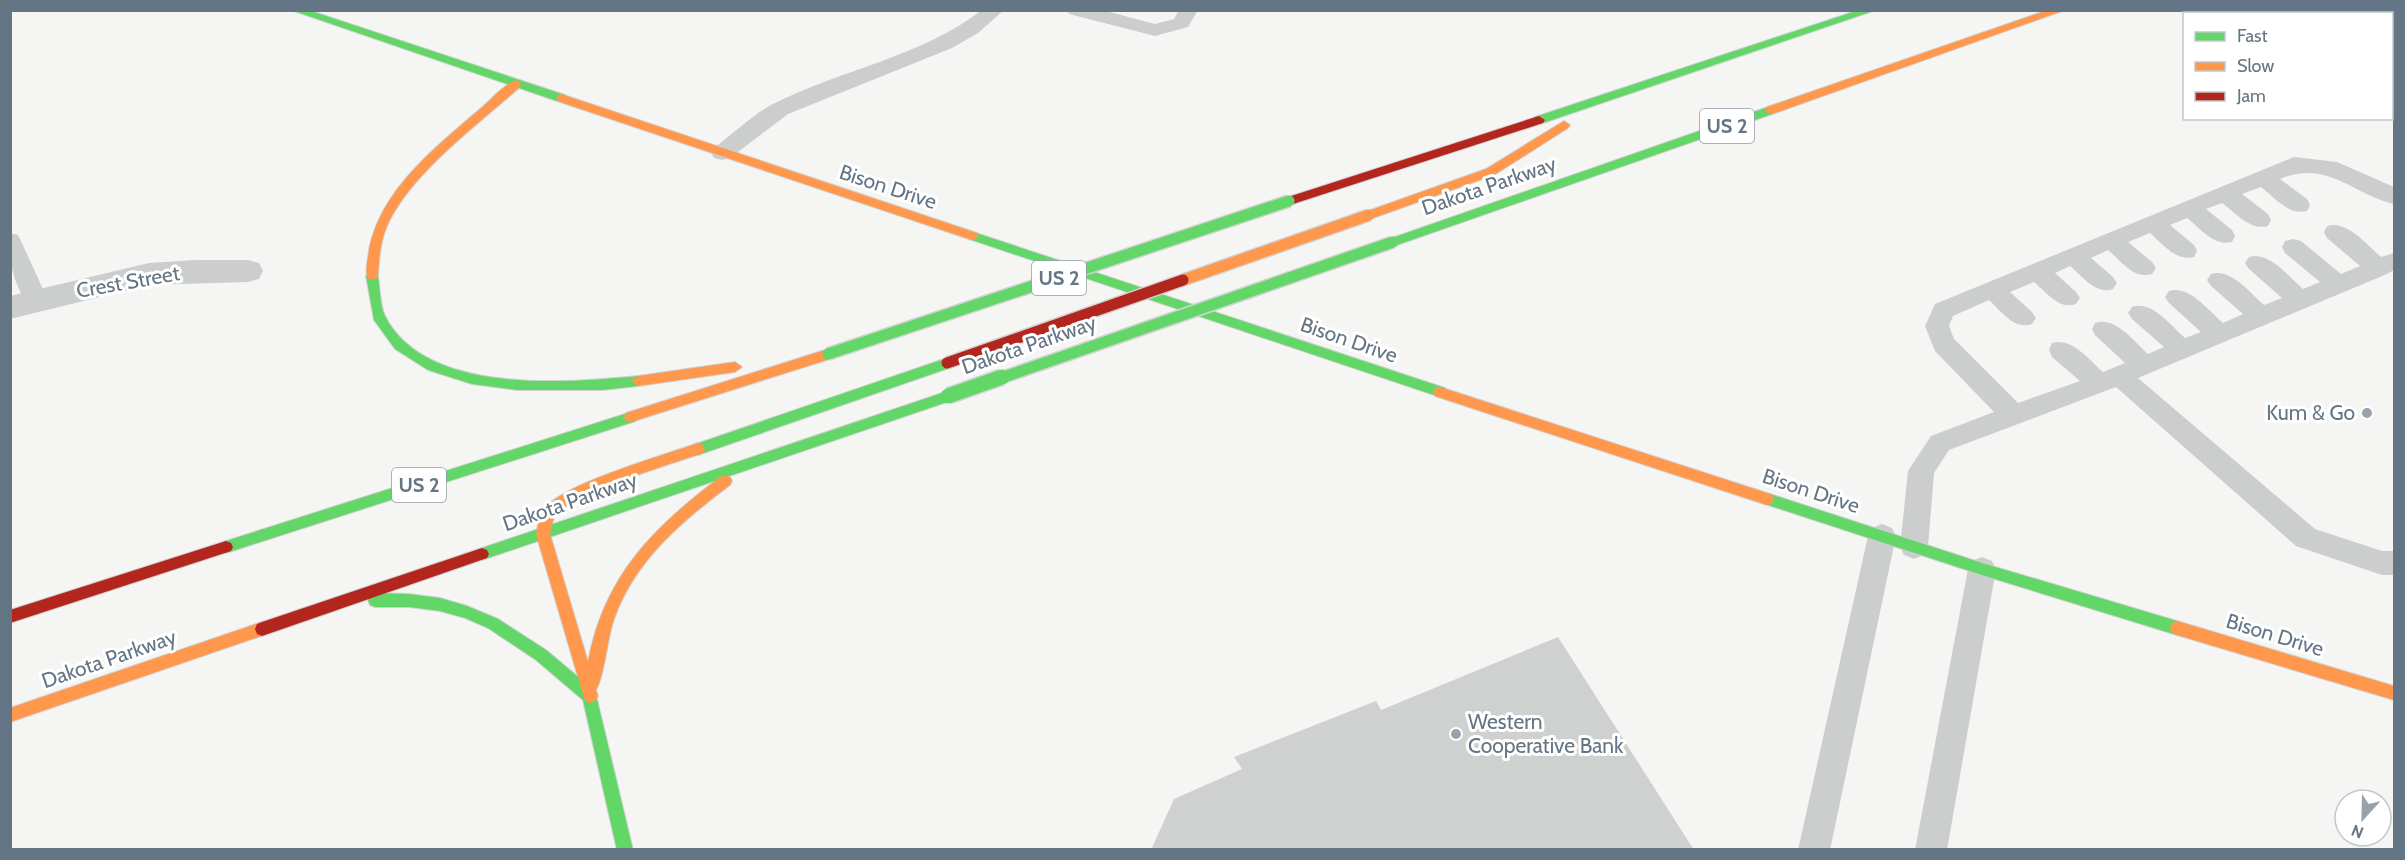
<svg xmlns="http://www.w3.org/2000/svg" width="2405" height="860" viewBox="0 0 2405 860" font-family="Cabin,sans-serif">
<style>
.building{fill:#cfd0d0}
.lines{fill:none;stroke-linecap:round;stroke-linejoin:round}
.fast-casing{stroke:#d1d3d3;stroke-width:2}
.slow-casing{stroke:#d1d3d3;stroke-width:2}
.jam-casing{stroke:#d1d3d3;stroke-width:2}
.lane{fill:#cccece;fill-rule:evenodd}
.street{fill:#cccece;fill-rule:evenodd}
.fast{fill:#63d668;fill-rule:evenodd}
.slow{fill:#ff974d;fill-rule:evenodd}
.jam{fill:#b3261e;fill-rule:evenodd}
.fast-bridge-far1-casing{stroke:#d1d2d2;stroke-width:14;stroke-linecap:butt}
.fast-bridge-casing{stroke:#d1d2d2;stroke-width:18;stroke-linecap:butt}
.slow-bridge-casing{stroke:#d1d2d2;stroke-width:14;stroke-linecap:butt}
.jam-bridge-casing{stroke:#d1d2d2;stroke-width:14;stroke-linecap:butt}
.fast-bridge-far1{stroke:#63d668;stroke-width:11}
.fast-bridge{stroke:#63d668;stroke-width:15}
.slow-bridge{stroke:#ff974d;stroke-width:11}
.jam-bridge{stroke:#b3261e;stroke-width:11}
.poi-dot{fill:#97a2ac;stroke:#fff;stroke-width:2}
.labels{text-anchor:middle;stroke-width:6;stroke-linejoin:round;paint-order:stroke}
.shield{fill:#fff;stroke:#929eaa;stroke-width:1.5}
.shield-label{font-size:20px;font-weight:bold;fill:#647585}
.street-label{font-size:21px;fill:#647585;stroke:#fff}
.poi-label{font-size:21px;fill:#647585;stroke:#fff;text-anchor:end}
</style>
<rect width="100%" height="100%" fill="#f5f5f3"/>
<polygon class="building" points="1558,637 1694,850 1151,850 1174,799 1242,769 1234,757 1376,701 1381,710"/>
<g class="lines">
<g class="fast-casing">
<g id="fast">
<polygon points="291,10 308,10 565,95 567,98 565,101 557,101"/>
<polygon points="1859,10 1876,10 1543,123 1539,124 1533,120 1535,117"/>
<polygon points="2246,10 2258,10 2261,14 2249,14"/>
<polygon points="1771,106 1775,107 1775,113 1397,245 1393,246 1387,242 1389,239"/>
<polygon points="973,232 1445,388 1447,392 1445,396 1440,397 969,239 967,236"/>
<path d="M372,271L378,276C380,288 380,306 385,316C425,395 565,383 638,376L645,381L638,386L603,390H517L472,384L428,370L395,349L374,320L366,276Z"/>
<polygon points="947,358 952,359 953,363 952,367 698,455 693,453 691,449 693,445"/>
<polygon points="948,391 953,392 955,396 953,400 482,560 477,558 475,554 477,550 482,548"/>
<polygon points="631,412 636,413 638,417 636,421 226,553 221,551 219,547 221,543 226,541"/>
<polygon points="1767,493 1982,563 2177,621 2182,623 2184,628 2182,633 2177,635 1982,575 1762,503 1760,499 1762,495"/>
<polygon points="375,593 409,594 440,598 467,606 498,619 546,650 595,691 633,850 617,850 583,700 536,660 488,628 465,618 440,611 409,607 375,607 370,605 368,600 370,595"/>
</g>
</g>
<g class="slow-casing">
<g id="slow">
<polygon points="2048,10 2065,10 1775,113 1767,113 1765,110 1767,107"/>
<path d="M516,80L521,84L520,87C478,124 409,175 387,226C380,242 379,260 378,276L376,279H368C365,272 367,264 368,257C376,193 435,148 480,109C491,100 503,85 516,80Z"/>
<polygon points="2392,84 2394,85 2394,94 2392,93"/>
<polygon points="561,94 977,233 979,236 973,240 969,239 557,101 557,95"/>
<polygon points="1564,121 1570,125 1568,128 1494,175 1373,218 1369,219 1363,215 1365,212 1486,169"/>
<polygon points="828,349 833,350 834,354 833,358 631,422 626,421 624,417 626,413"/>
<polygon points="735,362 742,367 735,372 638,386 631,381 638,376"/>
<polygon points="1440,387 1767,493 1772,495 1774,499 1772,503 1767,505 1435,396 1433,392 1435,388"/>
<path d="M698,443L703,445L705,449L703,453C674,463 570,494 555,516C552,521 552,529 550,534L588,662C604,576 653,528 720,477L725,475L730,477L732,481L730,485C682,521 635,560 614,619C607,639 605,674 596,690L598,696L595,701L590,703L585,701L536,534C538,526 539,515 545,508C565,483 665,455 698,443Z"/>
<polygon points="2177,621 2394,686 2394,700 2177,635 2172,633 2170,628 2172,623"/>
<polygon points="262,622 267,624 269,629 267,634 10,722 10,708"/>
</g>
</g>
<g class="jam-casing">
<g id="jam">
<polygon points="1539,116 1545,120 1543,123 1293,204 1285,204 1283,201 1285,198"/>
<polygon points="226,541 231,543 233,547 231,551 10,623 10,610"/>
<polygon points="482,548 487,550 489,554 487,558 262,636 257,634 255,629 257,624 262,622"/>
</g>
</g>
<g class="lane">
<path d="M982,10H1004L978,33L952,48L788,114L730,158L722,160L714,158L711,153L714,148C734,133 752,115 773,104C842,69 919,58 982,10Z"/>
<polygon points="1067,10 1102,10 1155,24 1174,19 1179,10 1198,10 1188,27 1155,36 1069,14"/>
<path d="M2294,157L2337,162L2394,187V204C2352,194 2327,159 2280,179L2307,199L2310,205L2307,211C2289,216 2274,197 2261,187L2242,194L2268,214L2271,220L2268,226C2250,231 2236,213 2222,203L2206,209L2232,230L2235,236L2232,242C2214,247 2200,228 2187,218L2170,225L2194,245L2197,251L2194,257C2176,262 2163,244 2150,233L2128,242L2152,262L2156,268L2152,274C2134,280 2121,261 2108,250L2091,258L2113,277L2117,283L2113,289C2096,295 2083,277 2070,266L2055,273L2076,292L2080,298L2076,304C2059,310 2047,293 2034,282L2010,292L2032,312L2036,318L2032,324C2014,330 2002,312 1989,300L1953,316L1949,326L1954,339L2018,403L2080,381L2052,357L2049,350L2052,343C2072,337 2089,360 2103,372L2125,363L2095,335L2092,329L2095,323C2116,316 2133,341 2148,354L2164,347L2132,319L2128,313L2132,307C2152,300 2171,326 2185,338L2201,332L2169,303L2165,297L2169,291C2189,285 2208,310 2223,323L2243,314L2211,286L2207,280L2211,274C2231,268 2250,293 2264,305L2282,298L2249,269L2245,263L2249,257C2269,251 2289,277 2303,289L2320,282L2285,253L2282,247L2285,241L2293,239L2301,241L2341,274L2360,266L2327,238L2324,232L2327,226C2347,220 2367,245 2381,257L2394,253V270L2387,274L2138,378L2315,529L2382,551H2394V575H2382L2296,546L2116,387L1949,450L1934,473L1928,547L1924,555L1914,559L1904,555L1900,547L1908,471L1931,436L1994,412L1935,351L1925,326L1935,304Z"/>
<path d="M10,233L18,235L21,241L48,300L44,306L36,309L28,306C11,277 10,265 10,233Z"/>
<polygon points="1882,524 1892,528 1896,536 1830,850 1798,850 1868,536 1872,528"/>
<polygon points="1982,557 1992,561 1996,569 1947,850 1915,850 1968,569 1972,561"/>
</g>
<polygon class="street" points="195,260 248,260 259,263 263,271 259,279 248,282 149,285 10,319 10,296 149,263"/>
<use href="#fast" class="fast"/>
<use href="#slow" class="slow"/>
<use href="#jam" class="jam"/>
<g class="fast-bridge-far1-casing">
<g id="fast-bridge-far1">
<polyline points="828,354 1289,201"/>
<polyline points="998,379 1393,242"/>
</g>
</g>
<g class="fast-bridge-casing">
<polyline id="fast-bridge" points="948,396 1002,377"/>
</g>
<g class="slow-bridge-casing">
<polyline id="slow-bridge" points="1183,280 1369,215"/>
</g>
<g class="jam-bridge-casing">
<polyline id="jam-bridge" points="947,363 1183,280"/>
</g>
<use href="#fast-bridge-far1" class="fast-bridge-far1"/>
<use href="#fast-bridge" class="fast-bridge"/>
<use href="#slow-bridge" class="slow-bridge"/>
<use href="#jam-bridge" class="jam-bridge"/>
</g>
<g class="poi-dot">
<circle cx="2367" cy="413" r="6"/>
<circle cx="1456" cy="734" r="6"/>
</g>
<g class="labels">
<g class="shield">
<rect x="1700" y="109" width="54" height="34" rx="4.5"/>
<rect x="1032" y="261" width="54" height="34" rx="4.5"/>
<rect x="392" y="468" width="54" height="34" rx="4.5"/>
</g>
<g class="shield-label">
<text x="1727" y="133">US 2</text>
<text x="1059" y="285">US 2</text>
<text x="419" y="492">US 2</text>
</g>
<g class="street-label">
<text transform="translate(1489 186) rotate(-19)" y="7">Dakota Parkway</text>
<text transform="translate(888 187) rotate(18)" y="7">Bison Drive</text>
<text transform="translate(128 282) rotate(-10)" y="7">Crest Street</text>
<text transform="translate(1349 340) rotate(19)" y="7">Bison Drive</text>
<text transform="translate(1029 345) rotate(-19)" y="7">Dakota Parkway</text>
<text transform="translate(1811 491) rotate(18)" y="7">Bison Drive</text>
<text transform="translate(570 502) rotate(-19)" y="7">Dakota Parkway</text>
<text transform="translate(2275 635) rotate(17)" y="7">Bison Drive</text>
<text transform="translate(109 659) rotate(-19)" y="7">Dakota Parkway</text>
</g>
<g class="poi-label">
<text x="2355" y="420">Kum &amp; Go</text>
<text x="1468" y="729" text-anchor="start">Western<tspan x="1468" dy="24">Cooperative Bank</tspan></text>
</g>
</g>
<rect width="2405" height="860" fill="none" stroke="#647585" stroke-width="24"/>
<rect x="2183" y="12" width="210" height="108" fill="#ffffff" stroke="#c1c8ce" stroke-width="1.5"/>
<rect x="2195" y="32" width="30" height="9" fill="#63d668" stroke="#c1c8ce" stroke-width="1.5"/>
<text x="2237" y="42" font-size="18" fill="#647585">Fast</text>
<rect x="2195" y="62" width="30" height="9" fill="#ff974d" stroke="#c1c8ce" stroke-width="1.5"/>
<text x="2237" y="72" font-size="18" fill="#647585">Slow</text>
<rect x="2195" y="92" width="30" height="9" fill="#b3261e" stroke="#c1c8ce" stroke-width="1.5"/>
<text x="2237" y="102" font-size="18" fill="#647585">Jam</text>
<g transform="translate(2363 818) rotate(202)"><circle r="28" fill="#ffffff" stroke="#c1c8ce" stroke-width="1.5"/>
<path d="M0-4.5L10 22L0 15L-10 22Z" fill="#97a2ac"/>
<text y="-9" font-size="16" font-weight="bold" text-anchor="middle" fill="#647585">N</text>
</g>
</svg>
